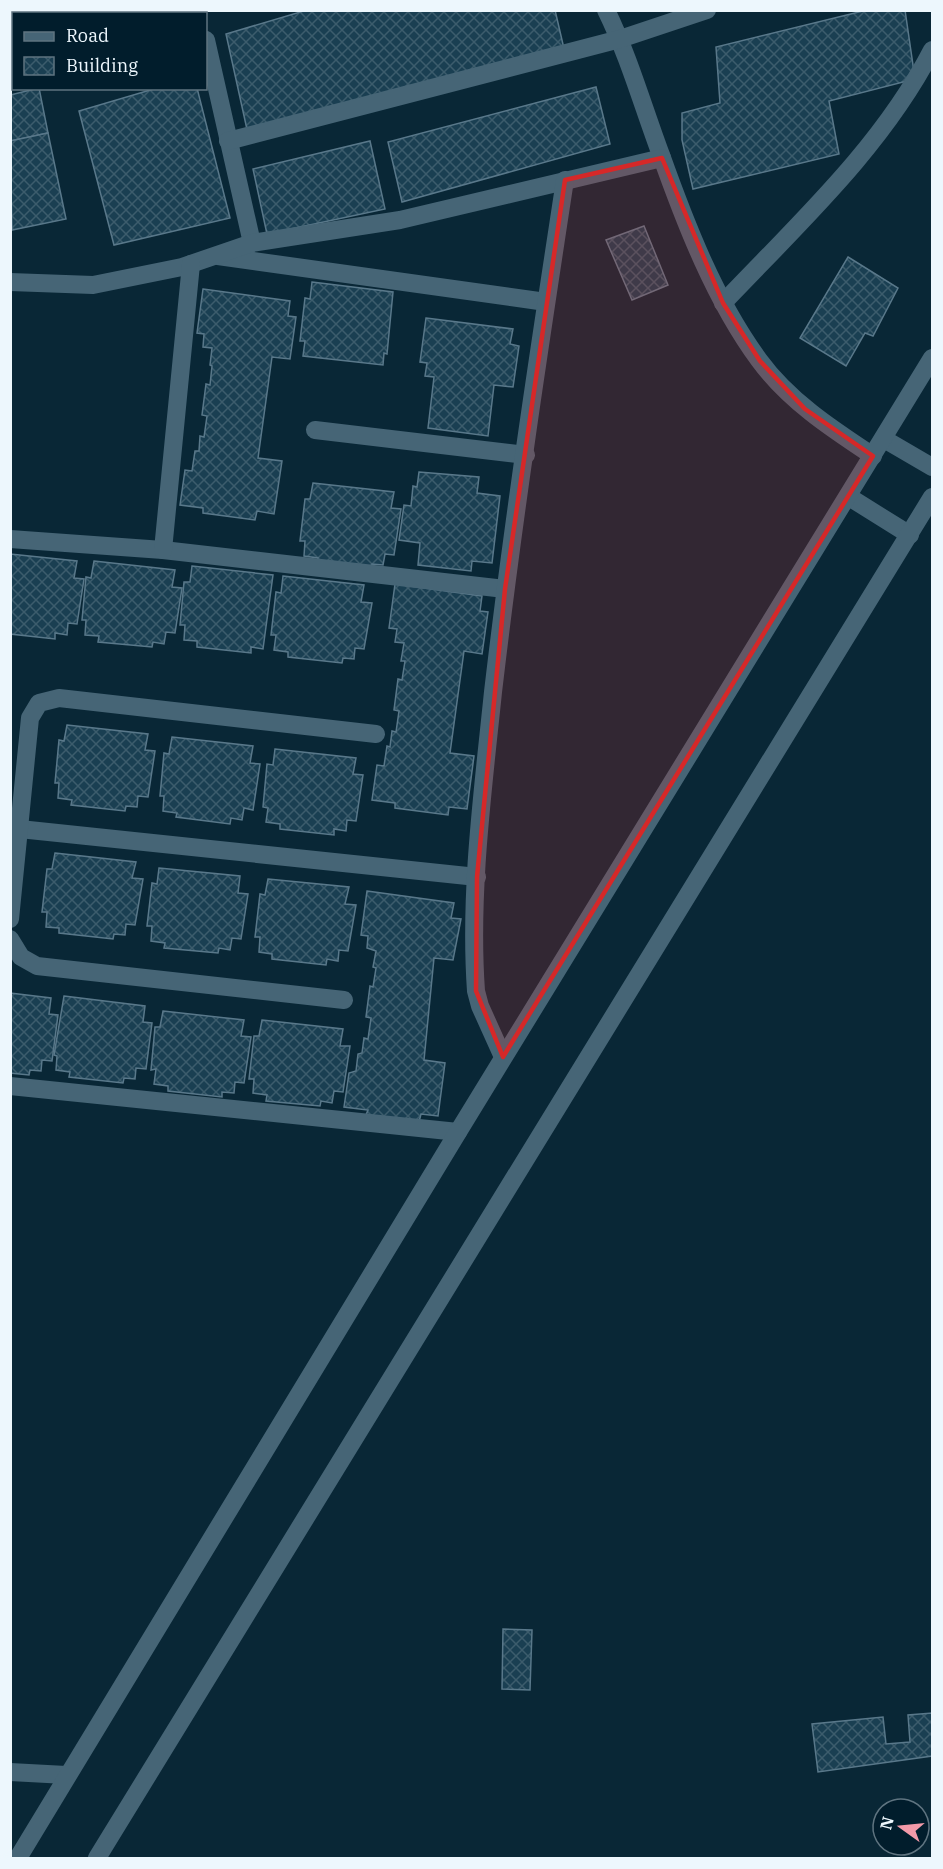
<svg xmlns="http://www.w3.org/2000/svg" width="943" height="1869" viewBox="0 0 943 1869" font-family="'IBM Plex Serif',serif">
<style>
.building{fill:url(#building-cross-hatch);stroke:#59788a;stroke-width:1.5}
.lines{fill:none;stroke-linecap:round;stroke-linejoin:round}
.street{stroke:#466576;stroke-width:18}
.secondary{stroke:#466576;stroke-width:18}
.marked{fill:#d62828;fill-opacity:0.2;stroke:#d62828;stroke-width:4.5;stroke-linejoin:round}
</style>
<defs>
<pattern id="building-cross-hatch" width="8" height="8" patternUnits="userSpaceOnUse" patternTransform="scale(1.5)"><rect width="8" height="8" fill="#1a3f52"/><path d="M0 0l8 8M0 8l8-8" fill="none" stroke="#3c5c6c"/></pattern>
</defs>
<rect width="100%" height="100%" fill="#092736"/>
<g class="building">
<polygon points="307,10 555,10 565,53 248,134 226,34"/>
<polygon points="867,10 905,10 915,79 829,101 839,154 693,189 682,140 682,113 720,103 716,47"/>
<polygon points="596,87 610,144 402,202 388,142"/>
<polygon points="39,88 48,133 10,141 10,95"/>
<polygon points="157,88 197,88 230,218 114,245 79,111"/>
<polygon points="48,133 66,219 12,230 10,141"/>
<polygon points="370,141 385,209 267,234 253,169"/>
<polygon points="644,226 668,285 632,300 606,240"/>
<polygon points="848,257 898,288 873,336 865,333 846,366 800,338"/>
<polygon points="312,282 393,292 387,354 384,353 383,365 303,356 305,341 300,341 305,298 310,299"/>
<polygon points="203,289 290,301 288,316 296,317 290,359 272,357 258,458 282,461 274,514 257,511 255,520 203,513 203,508 180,505 185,470 192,471 195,451 199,451 200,436 204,437 207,416 202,415 206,384 210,385 212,366 210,365 212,348 203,347 204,334 197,333"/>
<polygon points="426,318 513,329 510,344 519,346 513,387 494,385 488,436 428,428 434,377 425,376 427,363 420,362"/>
<polygon points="419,472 479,477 477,493 500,496 492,563 472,561 471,571 418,565 420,543 399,540 404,505 411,506 413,486 417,487"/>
<polygon points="313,483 394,492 391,508 401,509 394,555 385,554 383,565 372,564 371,569 317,563 318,558 304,556 305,541 300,541 305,499 310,499"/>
<polygon points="10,554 77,561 74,578 84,579 77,624 68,623 67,635 55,633 55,639 10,634"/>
<polygon points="94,561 175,570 172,587 182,588 175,633 166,632 164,644 153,642 152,647 98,642 99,636 85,635 86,620 82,620 86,577 91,578"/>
<polygon points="192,566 273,575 263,649 251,647 251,653 197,647 197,641 184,640 185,625 180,625 184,582 190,582"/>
<polygon points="283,576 364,585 361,602 372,603 364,649 355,648 354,659 343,658 342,663 288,657 288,652 274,650 276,635 271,635 276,592 281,593"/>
<polygon points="395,584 482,596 480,611 488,612 482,654 464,651 450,753 474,756 467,809 449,807 448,815 395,808 395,803 372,800 377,765 384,766 387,746 390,747 392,731 396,732 399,711 394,710 398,679 402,680 405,661 401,661 404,643 395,642 397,629 389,628"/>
<polygon points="67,725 148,734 145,750 155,751 148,797 138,796 137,807 126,806 125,811 71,805 72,800 58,798 59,783 55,783 59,740 64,741"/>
<polygon points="172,737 253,746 250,763 260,764 253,810 244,808 242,820 231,818 230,824 176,817 177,813 163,811 164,796 160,796 164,753 169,754"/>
<polygon points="275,749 356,758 353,774 363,775 356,821 347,820 346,831 334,829 334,835 280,829 280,824 266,822 268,808 263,807 267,764 273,765"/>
<polygon points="55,853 136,862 132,878 143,879 135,925 126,924 125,935 114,934 113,939 59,933 59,928 46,927 47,912 42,912 47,869 52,869"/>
<polygon points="159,868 240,876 238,893 248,894 241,939 232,938 230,950 219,948 218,953 164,948 165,943 151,941 152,926 147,926 152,883 157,884"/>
<polygon points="268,879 349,887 345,904 356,905 348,951 339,950 338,961 327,959 326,965 272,959 272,954 259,952 260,937 255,937 260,894 265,895"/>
<polygon points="367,891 454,903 451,918 461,919 453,960 434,958 424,1060 445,1063 438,1116 421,1114 419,1122 366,1115 368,1110 344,1107 349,1073 356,1071 358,1054 362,1053 364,1038 368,1039 371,1018 366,1017 370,986 373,987 376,968 373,967 376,951 367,948 368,936 361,935"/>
<polygon points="10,993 51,998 49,1014 58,1015 52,1061 42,1060 41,1071 30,1070 29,1075 10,1073"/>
<polygon points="64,996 145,1006 143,1022 152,1023 146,1069 136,1068 135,1079 124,1078 123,1083 69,1077 70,1072 56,1070 57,1056 54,1055"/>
<polygon points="163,1011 244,1020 241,1036 251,1037 244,1083 235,1082 234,1093 222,1092 222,1097 168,1091 168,1086 154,1084 156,1069 151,1070 155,1027 160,1027"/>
<polygon points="262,1020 343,1029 340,1046 350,1046 343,1092 334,1091 332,1103 321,1101 320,1106 266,1101 267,1095 253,1093 254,1079 249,1079 254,1036 259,1036"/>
<polygon points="503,1629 532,1630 530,1690 502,1689"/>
<polygon points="932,1713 932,1756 818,1772 812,1724 883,1717 886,1744 910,1742 908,1715"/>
</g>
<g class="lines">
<g class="street">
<polyline points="87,10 87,14"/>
<path d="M606,10C629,57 643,107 661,155C686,225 715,300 759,360C789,401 832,429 873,456"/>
<polyline points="178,14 188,10"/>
<polyline points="206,40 252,243"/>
<polyline points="10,51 14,50"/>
<polyline points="228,141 620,39 707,10"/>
<polyline points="218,256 546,302"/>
<polyline points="10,282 93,285 182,267 252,243 400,220 662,158"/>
<path d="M723,303C798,224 882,147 932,50"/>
<polyline points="315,430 526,455"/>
<polyline points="10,539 163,550 505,589"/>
<polyline points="163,550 191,264"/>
<polyline points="10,828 477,877"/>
<polyline points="10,919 30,718 39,703 59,698 376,734"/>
<polyline points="10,939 21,957 37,966 344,1000"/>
<path d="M503,1057L480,1006L476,991C469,893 483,790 493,692C513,521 539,350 565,180"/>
<polyline points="10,1086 458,1132"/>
<polyline points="10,1772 66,1775"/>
</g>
<g class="secondary">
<polyline points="884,439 932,467"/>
<polyline points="849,497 910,535"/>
<polyline points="18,1858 458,1132 932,358"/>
<polyline points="97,1858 932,497"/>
</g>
</g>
<path class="marked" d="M662,158L723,303L760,361L805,409L873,456L503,1057L476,991L477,877L505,589L565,180Z"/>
<rect width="943" height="1869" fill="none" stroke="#edf7fd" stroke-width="24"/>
<rect x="12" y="12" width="195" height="78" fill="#011d2c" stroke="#5f7480" stroke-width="1.5"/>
<rect x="24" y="32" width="30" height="9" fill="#466576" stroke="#5f7480" stroke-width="1.5"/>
<text x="66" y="42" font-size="18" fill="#edf7fd">Road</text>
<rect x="24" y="57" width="30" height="18" fill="url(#building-cross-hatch)" stroke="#5f7480" stroke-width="1.5"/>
<text x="66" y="72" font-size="18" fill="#edf7fd">Building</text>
<g transform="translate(901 1827) rotate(285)"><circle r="28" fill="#011d2c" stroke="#5f7480" stroke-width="1.5"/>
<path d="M0-4.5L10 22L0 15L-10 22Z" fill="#f39aa9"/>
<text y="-9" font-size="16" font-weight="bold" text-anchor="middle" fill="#edf7fd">N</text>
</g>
</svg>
